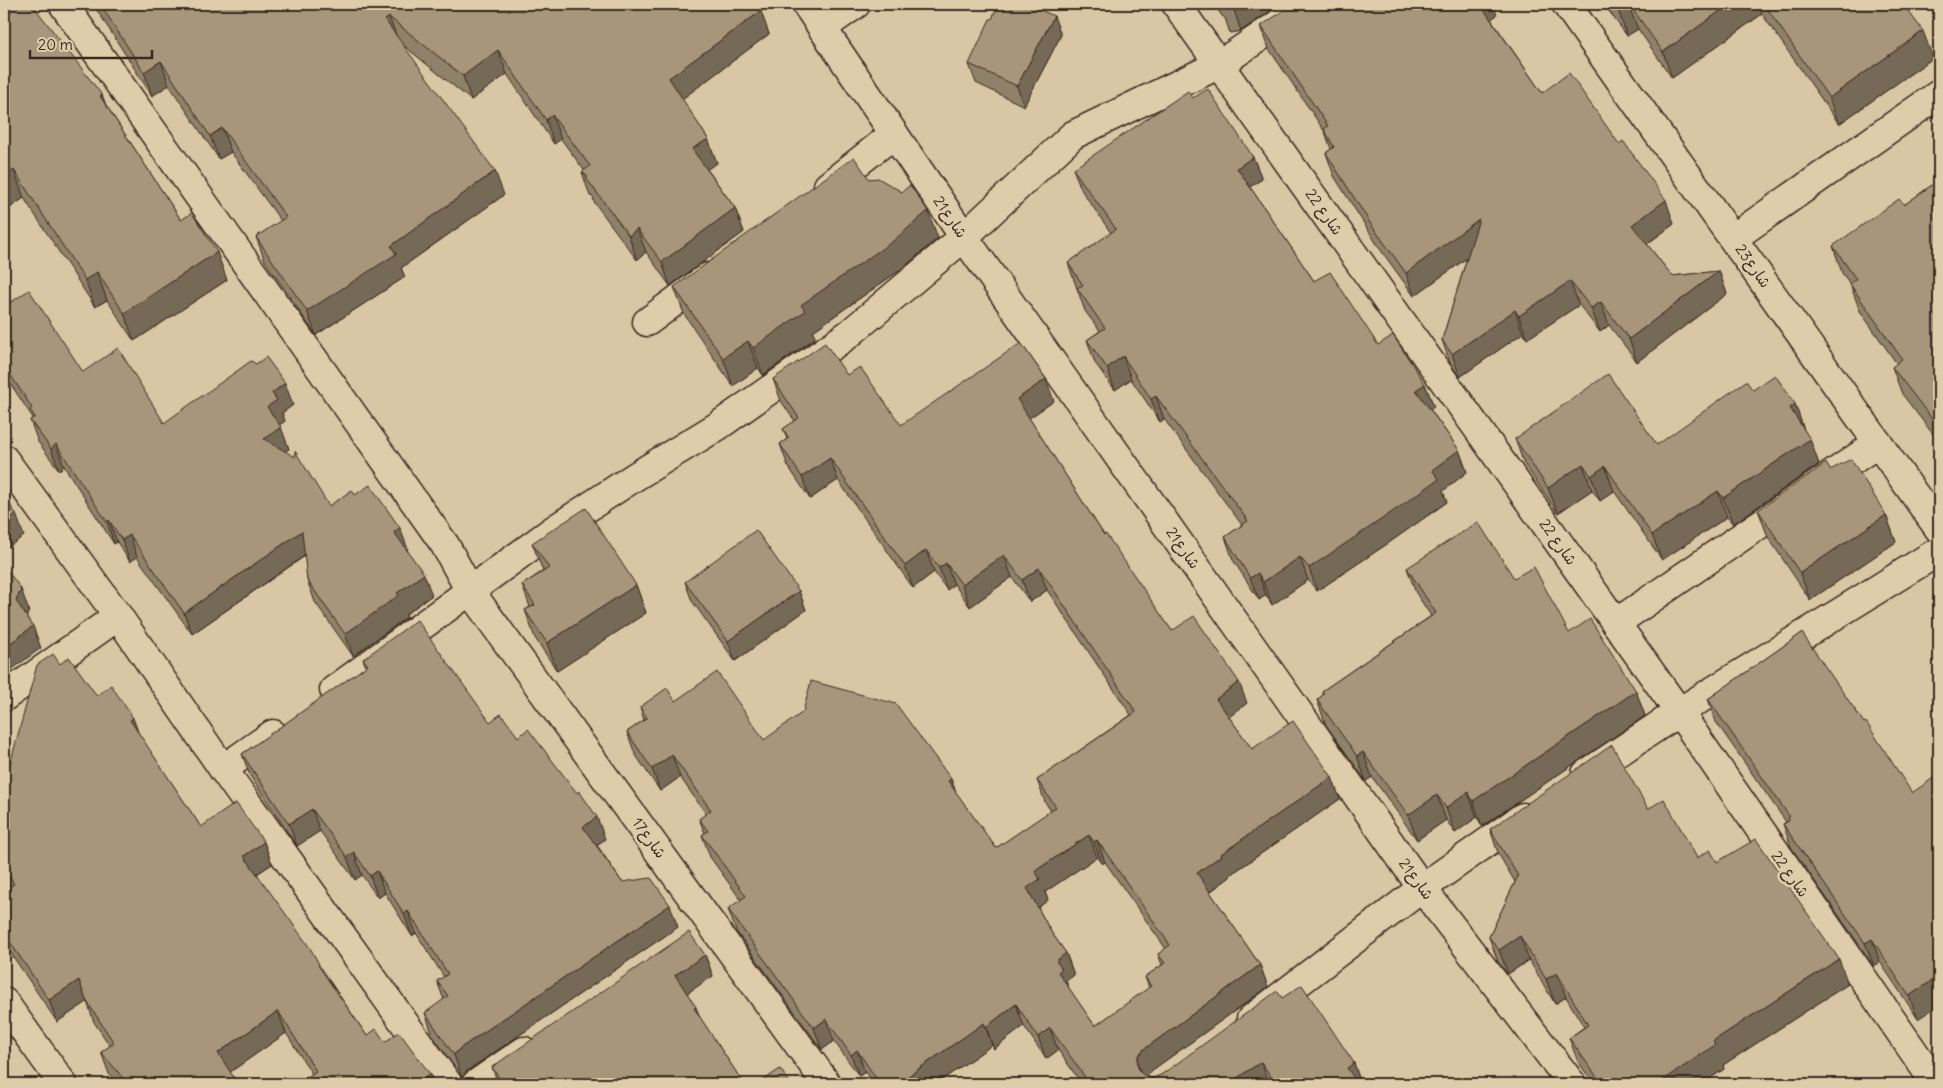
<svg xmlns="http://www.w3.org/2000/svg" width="1943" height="1088" viewBox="0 0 1943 1088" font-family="Delius,'Playpen Sans Arabic',sans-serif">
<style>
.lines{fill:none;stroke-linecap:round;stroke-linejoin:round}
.minor-casing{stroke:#3b2a1e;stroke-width:31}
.minor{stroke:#dfccaa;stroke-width:28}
.wall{fill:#90816a;stroke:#3b2a1e;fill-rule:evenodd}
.shaded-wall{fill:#766956;stroke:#3b2a1e}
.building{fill:#a8967b;stroke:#3b2a1e;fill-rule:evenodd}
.labels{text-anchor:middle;stroke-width:5;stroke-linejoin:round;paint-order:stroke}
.street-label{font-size:15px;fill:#3b2a1e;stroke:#dfccaa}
</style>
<rect width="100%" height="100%" fill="#d8c6a4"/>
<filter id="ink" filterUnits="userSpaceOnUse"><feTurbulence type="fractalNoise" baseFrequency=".02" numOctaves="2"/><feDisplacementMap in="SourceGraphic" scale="10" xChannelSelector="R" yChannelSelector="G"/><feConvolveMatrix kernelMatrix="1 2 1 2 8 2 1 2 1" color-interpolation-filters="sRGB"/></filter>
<g filter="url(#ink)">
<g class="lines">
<g class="minor-casing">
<g id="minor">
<polyline points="63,4 445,545 470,591 827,1084"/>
<polyline points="806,4 964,237 1422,888 1572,1084"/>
<polyline points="1176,4 1679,712 1936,1084"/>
<polyline points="1566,4 1939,529"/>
<polyline points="822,28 856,4"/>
<polyline points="828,186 894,134"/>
<polyline points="1733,238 1939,94"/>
<polyline points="647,322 708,277"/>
<polyline points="4,459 118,616 223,769 448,1084"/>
<polyline points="1616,623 1878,443"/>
<polyline points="334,690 552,531 636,476 718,426 849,334 964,237 1073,135 1220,64 1308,4"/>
<polyline points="4,697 118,616"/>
<polyline points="223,769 273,734"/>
<polyline points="1586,774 1679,712 1939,551"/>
<polyline points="4,1002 63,1084"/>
<polyline points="1251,1019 1422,888 1523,817"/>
<polyline points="476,1084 524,1051"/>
</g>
</g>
<use href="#minor" class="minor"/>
</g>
<g class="wall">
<polygon points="4,4 102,95 106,105 181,220 227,280 134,341 107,300 95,307 24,198 4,212"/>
<polygon points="93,4 756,4 769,34 682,99 708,139 717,163 707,169 735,208 744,232 670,286 646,252 637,260 594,202 593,197 590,196 582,172 584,170 561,139 554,144 507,74 471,100 403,45 504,195 401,268 405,277 316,335 265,261 256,237 281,221 231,152 219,159 169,85 152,96"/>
<polygon points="1214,4 1281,4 1241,31 1230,33 1225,18 1222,16"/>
<polygon points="1604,4 1903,4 1933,58 1839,124 1762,14 1672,78 1638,29 1627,36"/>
<polygon points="1497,15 1491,19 1542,93 1674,224 1647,244 1672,276 1719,271 1727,294 1637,362 1609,325 1600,332 1579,305 1527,339 1523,333 1460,377 1450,363 1442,340 1467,258 1414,296 1380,249 1334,176 1326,153 1331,149 1325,132 1269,49 1261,26"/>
<polygon points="1061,35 1024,106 976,83 969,64"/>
<polygon points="1193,98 1253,157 1262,179 1250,187 1314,281 1378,345 1425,384 1434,407 1430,409 1459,450 1467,472 1443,491 1447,502 1390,542 1317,591 1308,580 1272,605 1266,595 1259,600 1233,560 1225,537 1242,525 1164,419 1160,422 1131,379 1115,390 1095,363 1087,340 1100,331 1085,311 1068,263 1111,233 1082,191 1073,169"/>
<polygon points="869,179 902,192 938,238 903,268 813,331 815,338 763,375 758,368 733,386 684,314 674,287"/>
<polygon points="1939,180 1939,442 1902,394 1892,367 1897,364 1860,311 1850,284 1842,273 1833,246 1904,205"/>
<polygon points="4,307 83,372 164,423 293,405 282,413 285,421 279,425 289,449 285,451 329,506 408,549 407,550 432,595 406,614 407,617 353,656 315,602 307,580 305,556 192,634 137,557 130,562 117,542 114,544 64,466 59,470 38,442 30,420 33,418 4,374"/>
<path d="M847,375L901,425L1054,401L1029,418L1104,535L1172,631L1247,703L1229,717L1252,749L1340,799L1230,875V877L1210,892L1260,965L1268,987L1151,1071L1147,1077L1153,1078L1161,1075L1282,998L1354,1063L1361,1084H1082L1058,1050L1046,1059L1024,1026L994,1049L992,1045L936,1084H873L865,1072L859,1076L834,1041L822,1050L736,931L728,909L741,900L710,857L702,835L705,833L699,819L706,814L680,777L660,791L635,754L627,732L644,720L640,707L675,701L764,740L951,779L956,793L996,848L1051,811L1045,802L1037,780L1131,715L1047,590L1030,602L1012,577L970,607L954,584L947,590L934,572L913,588L838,480L810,499L788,466L780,444L787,439L783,429L795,421L781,401L773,379ZM1097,857L1102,864L1105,862L1166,949L1158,954L1162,965L1145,977L1149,988L1095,1026L1069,989L1066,981L1074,975L1066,953L1051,932L1038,908L1048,900L1045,892Z"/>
<polygon points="1753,390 1795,404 1804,430 1819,464 1733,524 1727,517 1662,560 1614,491 1600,501 1592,490 1558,513 1524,464 1515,439 1657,445"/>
<polygon points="1830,470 1886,515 1896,542 1810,600 1768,537 1758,510"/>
<polygon points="532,543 636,585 646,613 557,671 535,638 525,610 530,607 522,585 543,571"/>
<polygon points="1407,568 1514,578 1569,633 1636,691 1645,716 1482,826 1477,817 1455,833 1446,820 1417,840 1372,777 1366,781 1326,725 1317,700 1323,695 1322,691 1431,616 1416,593"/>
<polygon points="685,582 799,591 806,610 735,661 692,601"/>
<polygon points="1802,633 1918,1019 1880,962 1874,966 1791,847 1783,824 1786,822 1716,722 1708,699"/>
<polygon points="363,659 518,737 605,839 597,845 622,882 678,927 467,1071 462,1078 433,1036 425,1013 444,1000 437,981 444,977 416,933 412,936 385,893 378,898 362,875 355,880 320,831 297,846 250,776 242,754 366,667"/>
<polygon points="60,664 97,696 133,718 138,733 201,827 264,842 272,864 257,874 367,1036 385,1042 430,1074 434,1084 297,1084 312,1074 286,1033 230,1072 238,1084 118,1084 109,1074 101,1052 110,1046 94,1022 87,1002 57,1022 4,943 4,890 10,886 4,876 4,754 10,764"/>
<polygon points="1648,809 1697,858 1717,862 1848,984 1723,1065 1724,1069 1702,1084 1594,1084 1578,1062 1569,1038 1584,1027 1566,997 1555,1004 1529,960 1508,974 1498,962 1489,937 1515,882 1498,853 1490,829"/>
<polygon points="705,955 713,976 687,993 700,1018 744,1084 498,1084 492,1067"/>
</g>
<g class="shaded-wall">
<polygon points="1238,4 1281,4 1241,31 1233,7"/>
<polygon points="1479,4 1493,4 1497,15 1486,23"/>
<polygon points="1626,4 1628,4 1638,29 1627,36 1618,10"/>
<polygon points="1730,4 1759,4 1762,14 1672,78 1663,52"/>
<polygon points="761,11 769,34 678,102 669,78"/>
<polygon points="1054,16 1061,35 1024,106 1017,86"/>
<polygon points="389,17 398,40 385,20"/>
<polygon points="1923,31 1933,58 1839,124 1829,98"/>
<polygon points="498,50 507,74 471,100 463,76"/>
<polygon points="161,61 169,85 152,96 144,72"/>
<polygon points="102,95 112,122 100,96"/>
<polygon points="552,115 561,139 554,144 546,120"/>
<polygon points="222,128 231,152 219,159 210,136"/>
<polygon points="708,139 717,163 701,173 692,149"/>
<polygon points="1253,157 1262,179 1245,190 1237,168"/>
<polygon points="14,170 24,198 4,212 4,177"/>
<polygon points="495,171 504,195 401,268 405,277 316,335 307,311 391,246"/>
<polygon points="1666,200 1674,224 1641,248 1632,225"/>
<polygon points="735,208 744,232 670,286 662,262"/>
<polygon points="928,211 938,238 903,268 813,331 815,338 763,375 753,348 801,305"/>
<polygon points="1479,219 1488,243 1414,296 1406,273"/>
<polygon points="637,229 646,252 637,260 629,236"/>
<polygon points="217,252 227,280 134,341 124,313"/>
<polygon points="1719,271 1727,294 1637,362 1629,339"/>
<polygon points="97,272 107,300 95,307 85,280"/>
<polygon points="1570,281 1579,305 1527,339 1519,316"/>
<polygon points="1601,302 1609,325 1600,332 1591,308"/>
<polygon points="1515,310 1523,333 1460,377 1452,354"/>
<polygon points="748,341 758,368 733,386 723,358"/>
<polygon points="1123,356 1131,379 1115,390 1107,368"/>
<polygon points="1046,379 1054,401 1025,421 1017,399"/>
<polygon points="285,383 293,405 282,413 285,421 275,428 267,407 272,393"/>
<polygon points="1425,384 1434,407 1425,413 1416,390"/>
<polygon points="1156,396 1164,419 1160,422 1151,399"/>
<polygon points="1795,404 1804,430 1790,408"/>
<polygon points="281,427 289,449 272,460 264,439"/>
<polygon points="1810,439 1819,464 1733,524 1723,498"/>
<polygon points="56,444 64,466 59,470 51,449"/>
<polygon points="1459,450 1467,472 1443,491 1447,502 1390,542 1317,591 1309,568 1432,470"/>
<polygon points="830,458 838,480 810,499 802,477"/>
<polygon points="1583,464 1592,490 1558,513 1548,488"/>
<polygon points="1605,466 1614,491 1600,501 1591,476"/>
<polygon points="1718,491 1727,517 1662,560 1652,535"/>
<polygon points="16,514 24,536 4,550 4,523"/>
<polygon points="1886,515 1896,542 1810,600 1800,573"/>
<polygon points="109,520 117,542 114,544 107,522"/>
<polygon points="400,528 408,549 402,553 394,532"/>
<polygon points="302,531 310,552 192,634 184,613"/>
<polygon points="130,535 137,557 130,562 122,540"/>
<polygon points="926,550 934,572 913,588 905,566"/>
<polygon points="1004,555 1012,577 970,607 962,585"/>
<polygon points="1300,557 1308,580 1272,605 1263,582"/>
<polygon points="946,563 954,584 947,590 939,568"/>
<polygon points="1039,568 1047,590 1030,602 1022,580"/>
<polygon points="1258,573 1266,595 1259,600 1250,578"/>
<polygon points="424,574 432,595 406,614 407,617 353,656 345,634 397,593"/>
<polygon points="636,585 646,613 557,671 547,643"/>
<polygon points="21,589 29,611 24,623 16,601"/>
<polygon points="799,591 806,610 735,661 728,641"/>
<polygon points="33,626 41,648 7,673 4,665 4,648"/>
<polygon points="1239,682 1247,703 1224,721 1216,699"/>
<polygon points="1636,691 1645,716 1482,826 1473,801"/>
<polygon points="133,718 141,740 130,720"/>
<polygon points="1363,752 1372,777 1366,781 1357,756"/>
<polygon points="672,755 680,777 660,791 652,769"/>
<polygon points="1332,777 1340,799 1230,875 1230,877 1205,895 1197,873 1221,854"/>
<polygon points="951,779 959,801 948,781"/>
<polygon points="1468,792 1477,817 1455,833 1446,808"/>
<polygon points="1437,795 1446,820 1417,840 1408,815"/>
<polygon points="312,809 320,831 297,846 289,824"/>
<polygon points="597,817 605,839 591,849 583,827"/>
<polygon points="1089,835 1097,857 1045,892 1048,900 1035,910 1027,888 1035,871"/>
<polygon points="1097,840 1105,862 1102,864 1094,842"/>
<polygon points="264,842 272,864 252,877 244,856"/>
<polygon points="354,852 362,875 355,880 347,857"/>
<polygon points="377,871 385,893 378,898 370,876"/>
<polygon points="670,905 678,927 467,1071 462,1078 454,1055 459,1049"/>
<polygon points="408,911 416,933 412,936 404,914"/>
<polygon points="1520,936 1529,960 1508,974 1499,950"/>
<polygon points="1872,939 1880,962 1874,966 1865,943"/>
<polygon points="1066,953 1074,975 1066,981 1070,991 1058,972 1056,961"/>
<polygon points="705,955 713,976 683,996 675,975"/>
<polygon points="1839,959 1848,984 1723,1065 1724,1069 1702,1084 1658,1084 1713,1041"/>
<polygon points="1260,965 1268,987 1151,1071 1146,1078 1145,1084 1137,1063 1138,1056 1143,1050"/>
<polygon points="1557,973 1566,997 1555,1004 1546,979"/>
<polygon points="1939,976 1939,1005 1918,1019 1909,996"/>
<polygon points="79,980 87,1002 57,1022 49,1000"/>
<polygon points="1016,1004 1024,1026 994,1049 986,1027"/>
<polygon points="696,1007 704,1028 694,1008"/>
<polygon points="278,1011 286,1033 226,1075 218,1053"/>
<polygon points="826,1019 834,1041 822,1050 814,1028"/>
<polygon points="984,1023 992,1045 936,1084 897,1084"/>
<polygon points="1050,1028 1058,1050 1046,1059 1038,1037"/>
<polygon points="857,1050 865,1072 859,1076 851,1055"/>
<polygon points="1261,1062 1269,1084 1228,1084"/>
<polygon points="1354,1063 1361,1084 1353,1084 1347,1068"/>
<polygon points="430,1074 434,1084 416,1084"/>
</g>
<g class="building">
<polygon points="4,4 32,4 102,95 100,96 181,220 192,213 217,252 124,313 97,272 85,280 14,170 4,177"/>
<polygon points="100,4 756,4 761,11 669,78 708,139 692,149 735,208 662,262 637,229 629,236 586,178 588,177 582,172 590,166 552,115 546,120 498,50 463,76 389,17 385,20 495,171 391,246 396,254 307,311 256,237 286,217 222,128 210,136 161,61 144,72"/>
<polygon points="998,4 1027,4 1054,16 1017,86 969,64 990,19 992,19"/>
<polygon points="1221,4 1238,4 1233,7 1222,10"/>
<polygon points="1293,4 1480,4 1542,93 1569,73 1619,144 1623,141 1666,200 1632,225 1672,276 1719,271 1629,339 1601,302 1591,308 1570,281 1519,316 1515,310 1452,354 1442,340 1479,219 1406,273 1372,226 1326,153 1334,147 1324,129 1328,126 1261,26"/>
<polygon points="1613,4 1626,4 1618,10"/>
<polygon points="1629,4 1730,4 1663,52"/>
<polygon points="1764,4 1903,4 1923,31 1829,98"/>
<polygon points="1208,89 1253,157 1237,168 1314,281 1330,272 1378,345 1393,335 1425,384 1416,390 1459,450 1432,470 1439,479 1382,519 1309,568 1300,557 1263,582 1258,573 1250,578 1225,537 1248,521 1156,396 1151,399 1123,356 1107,368 1087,340 1105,328 1077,288 1083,285 1068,263 1116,229 1073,169 1188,91 1193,98"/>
<polygon points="854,157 869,179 878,178 902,192 910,185 928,211 893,241 801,305 805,311 753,348 748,341 723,358 674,287"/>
<polygon points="1939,180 1939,428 1892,367 1902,359 1850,284 1856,279 1833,246 1899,199 1904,205"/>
<polygon points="29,290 83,372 118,348 164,423 251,361 256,364 266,357 285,383 272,393 277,400 267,407 281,427 264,439 295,457 295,451 329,506 352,490 355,495 370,485 400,528 394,532 424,574 397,593 399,595 345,634 307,580 302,531 184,613 130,535 122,540 109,520 107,522 56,444 51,449 30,420 35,417 30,410 32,408 4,365 4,307"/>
<path d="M825,343L847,375L860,367L901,425L1021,343L1046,379L1017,399L1104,535L1106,534L1172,631L1194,616L1239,682L1216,699L1252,749L1293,721L1332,777L1221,854L1222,855L1197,873L1260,965L1143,1050L1138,1056L1137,1063L1139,1071L1146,1077L1153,1078L1161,1075L1277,991L1282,998L1302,985L1354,1063L1347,1068L1358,1084H1276L1261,1062L1228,1084H1090L1050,1028L1038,1037L1016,1004L986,1027L984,1023L897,1084H880L857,1050L851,1055L826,1019L814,1028L728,909L746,896L702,835L708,831L699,819L711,810L672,755L652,769L627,732L647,718L640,707L667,688L675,701L717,672L764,740L803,712L811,681L896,704L951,779L948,781L996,848L1056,807L1037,780L1136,712L1039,568L1022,580L1004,555L962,585L946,563L939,568L926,550L905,566L830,458L802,477L780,444L789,438L783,429L799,418L773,379ZM1089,835L1094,842L1097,840L1170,945L1158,954L1165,963L1145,977L1151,986L1095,1026L1058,972L1062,969L1056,961L1066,953L1051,932L1027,888L1040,879L1035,871Z"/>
<polygon points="1608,374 1657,445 1746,381 1753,390 1775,375 1795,404 1790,408 1810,439 1723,498 1718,491 1652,535 1605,466 1591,476 1583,464 1548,488 1515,439"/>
<polygon points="1851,459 1886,515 1800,573 1758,510 1826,463 1830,470"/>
<polygon points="4,496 16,514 4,523"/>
<polygon points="586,508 636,585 547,643 525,610 535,605 522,585 549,568 532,543"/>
<polygon points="1478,522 1514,578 1534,567 1569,633 1590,619 1636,691 1473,801 1468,792 1446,808 1437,795 1408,815 1363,752 1357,756 1317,700 1324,694 1322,691 1436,613 1407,568"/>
<polygon points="756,530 799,591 728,641 685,582"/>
<polygon points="4,566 21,589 16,601 33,626 4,648"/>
<polygon points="417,620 490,722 501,714 518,737 528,729 577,793 579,791 597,817 583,827 622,882 651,878 670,905 459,1049 454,1055 425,1013 448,996 437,981 448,974 408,911 404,914 377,871 370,876 354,852 347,857 312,809 289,824 242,754 368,665 363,659"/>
<polygon points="1802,633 1864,723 1866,722 1912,793 1939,774 1939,976 1909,996 1872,939 1865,943 1783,824 1789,821 1787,818 1789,816 1708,699"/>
<polygon points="53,654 60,664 69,657 97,696 111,685 133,718 130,720 201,827 236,803 264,842 244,856 310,948 319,964 318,965 367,1036 376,1029 385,1042 399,1032 430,1074 416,1084 297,1084 316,1071 278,1011 218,1053 238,1084 128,1084 101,1052 114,1043 86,1000 79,980 49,1000 4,933 4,890 14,884 4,867 4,754 10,764 37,665"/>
<polygon points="1612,745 1648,809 1664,799 1697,858 1710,850 1717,862 1756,839 1839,959 1713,1041 1715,1045 1658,1084 1602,1084 1569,1038 1588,1025 1557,973 1546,979 1520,936 1499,950 1489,937 1518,876 1490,829"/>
<polygon points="689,932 705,955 675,975 696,1007 694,1008 744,1084 503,1084 492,1067"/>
<polygon points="780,1069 791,1084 758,1084"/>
</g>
</g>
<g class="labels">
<g class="street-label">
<text transform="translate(1324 212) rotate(55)" y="5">شارع 22</text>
<text transform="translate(950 217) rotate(56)" y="5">شارع21</text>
<text transform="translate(1753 266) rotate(55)" y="5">شارع23</text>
<text transform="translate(1558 542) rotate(55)" y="5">شارع 22</text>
<text transform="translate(1183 548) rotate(55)" y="5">شارع21</text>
<text transform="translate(649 838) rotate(54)" y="5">شارع17</text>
<text transform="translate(1790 874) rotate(55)" y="5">شارع 22</text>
<text transform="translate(1416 879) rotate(54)" y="5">شارع21</text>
</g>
</g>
<rect width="1943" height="1088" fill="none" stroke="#dfccaa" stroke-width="20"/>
<rect x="10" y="10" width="1923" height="1068" fill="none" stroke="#3b2a1e" stroke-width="2" filter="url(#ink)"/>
<path d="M30 50v8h122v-8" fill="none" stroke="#3b2a1e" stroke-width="2.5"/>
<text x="38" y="50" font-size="15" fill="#3b2a1e" stroke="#dfccaa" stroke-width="4" paint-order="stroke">20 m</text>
</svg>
